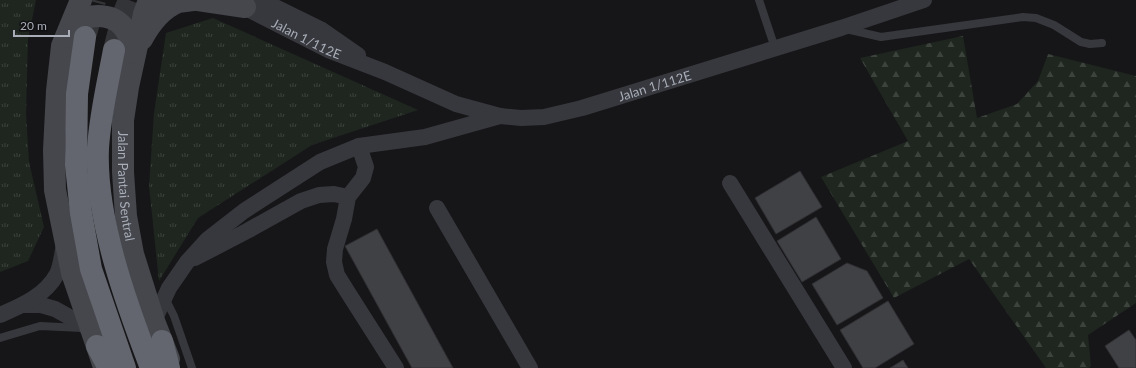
<svg xmlns="http://www.w3.org/2000/svg" width="1136" height="368" viewBox="0 0 1136 368" font-family="Lato,sans-serif">
<style>
.grass{fill:url(#grass-tufts)}
.forest{fill:url(#forest-firs)}
.building{fill:#404145;stroke:#303034}
.lines{fill:none;stroke-linecap:round;stroke-linejoin:round}
.highway-tunnel{stroke:#333438;stroke-width:22;stroke-dasharray:22 11;stroke-linecap:butt}
.lane{stroke:#37383d;stroke-width:8}
.street{stroke:#37383d;stroke-width:16}
.secondary{stroke:#45474d;stroke-width:22}
.highway{stroke:#63666e;stroke-width:22}
.labels{text-anchor:middle;stroke-width:3;stroke-linejoin:round;paint-order:stroke}
.street-label{font-size:13px;fill:#a8adb8;stroke:#111113}
</style>
<defs>
<pattern id="grass-tufts" width="24" height="20" patternUnits="userSpaceOnUse"><rect width="24" height="20" fill="#1e261f"/><path d="M3 7l-1-3M5 7V3M7 7l1-3M15 17l-1-3M17 17v-4M19 17l1-3" fill="none" stroke="#3c433d"/></pattern>
<pattern id="forest-firs" width="22" height="20" patternUnits="userSpaceOnUse"><rect width="22" height="20" fill="#1e261f"/><path d="M5 1l3.5 6h-7zM16 11l3.5 6h-7z" fill="#3c433d"/></pattern>
</defs>
<rect width="100%" height="100%" fill="#161618"/>
<g class="grass">
<polygon points="0,0 36,0 28,39 26,114 29,162 44,227 28,261 0,272"/>
<polygon points="213,18 418,110 312,145 198,218 159,281 149,186 154,113 166,33"/>
</g>
<polygon class="forest" points="963,36 977,118 1017,104 1038,81 1048,54 1136,76 1136,303 1088,335 1091,366 1089,368 1046,368 969,259 894,298 821,177 908,141 860,58"/>
<g class="building">
<polygon points="800,171 822,207 776,234 755,198"/>
<polygon points="816,217 841,259 802,282 777,241"/>
<polygon points="377,229 453,368 412,368 345,246"/>
<polygon points="847,263 867,271 883,298 837,325 812,284"/>
<polygon points="888,301 914,344 875,368 863,368 840,330"/>
<polygon points="1129,330 1136,340 1136,368 1119,368 1105,346"/>
<polygon points="903,360 908,368 890,368"/>
</g>
<g class="lines">
<g class="highway-tunnel">
<polyline points="86,34 95,0"/>
<polyline points="114,50 123,15 129,0"/>
</g>
<g class="lane">
<polyline points="759,0 775,48"/>
<polyline points="846,29 881,37 1023,17 1036,18 1054,25 1081,42 1090,44 1102,43"/>
<polyline points="165,298 174,316 192,368"/>
<polyline points="0,338 40,326 82,328"/>
</g>
<g class="street">
<polyline points="261,0 322,30 358,55"/>
<path id="s1" d="M236,3L328,50L385,72L456,104L500,116L521,118L544,117L582,108L841,28L924,0"/>
<polyline points="359,146 366,167 363,178 348,197 344,219 335,249 334,262 337,275 347,291 396,368"/>
<polyline points="730,183 844,368"/>
<polyline points="437,208 530,368"/>
<polyline points="195,258 247,231 301,201 319,195 334,194 348,197"/>
<polyline points="25,305 41,305 55,309 91,329"/>
<path d="M0,315C21,306 45,296 57,274C61,266 62,254 64,244"/>
<polyline points="154,321 169,288 187,262 208,239 244,211 320,162 359,146 425,137 500,116"/>
</g>
<g class="secondary">
<polyline points="81,0 62,46 57,91 54,150 55,190 72,273 103,364"/>
<path id="s2" d="M149,0L144,14L128,87L123,120V172L126,216L133,254L154,321L169,359"/>
<polyline points="198,0 245,7"/>
<path d="M69,37C72,32 76,27 81,22C85,18 92,16 98,16C121,16 129,32 135,52"/>
<path d="M142,39C150,24 161,9 178,2C182,1 189,1 194,0"/>
</g>
<g class="highway">
<polyline points="85,37 77,94 76,165 81,213 91,269 125,368"/>
<path d="M114,50C108,82 100,115 98,148C95,218 126,303 151,368"/>
<polyline points="162,341 169,368"/>
<polyline points="97,346 109,368"/>
</g>
</g>
<g class="labels">
<g class="street-label">
<text dy="5" stroke="none"><textPath href="#s1" startOffset="79">Jalan 1/112E</textPath></text>
<text dy="5" stroke="none"><textPath href="#s1" startOffset="447">Jalan 1/112E</textPath></text>
<text dy="5" stroke="none"><textPath href="#s2" startOffset="189">Jalan Pantai Sentral</textPath></text>
</g>
</g>
<path d="M14 30v6h55v-6" fill="none" stroke="#a8adb8" stroke-width="2"/>
<text x="20" y="30" font-size="12" fill="#a8adb8" stroke="#111113" stroke-width="3" paint-order="stroke">20 m</text>
</svg>
